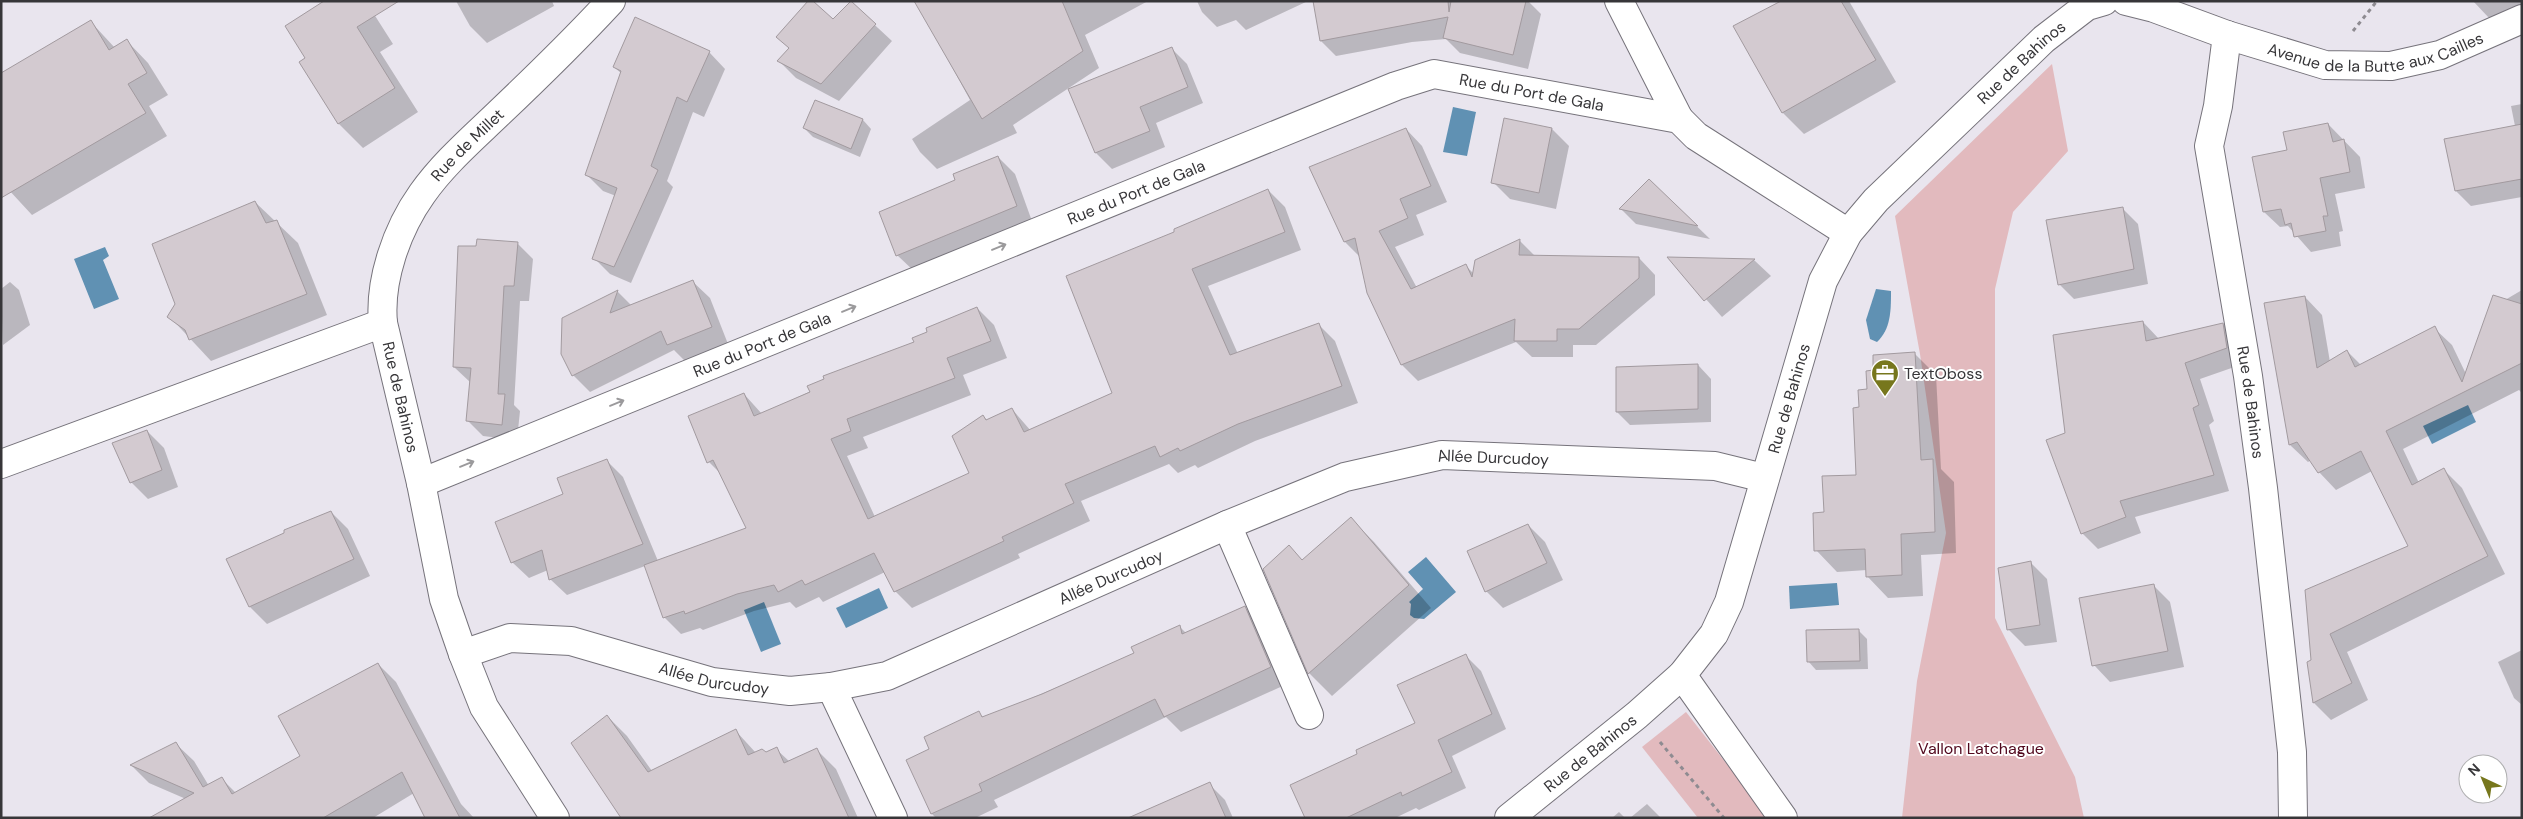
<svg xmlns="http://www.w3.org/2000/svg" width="2523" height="819" viewBox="0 0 2523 819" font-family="'DM Sans',sans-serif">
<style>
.green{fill:#e2babe}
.water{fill:#6091b3}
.shadow{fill:#0003}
.building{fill:#d3cad0;stroke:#a29a9f}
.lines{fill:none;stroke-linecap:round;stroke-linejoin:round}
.minor-casing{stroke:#76737b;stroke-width:30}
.path{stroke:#8e8b91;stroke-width:3;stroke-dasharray:4 4;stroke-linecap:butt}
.minor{stroke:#fff;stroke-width:28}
.oneway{stroke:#9b9a9c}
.labels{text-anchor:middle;stroke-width:4;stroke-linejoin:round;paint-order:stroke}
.street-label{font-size:16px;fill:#373639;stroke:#fff}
.poi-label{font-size:16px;fill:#373639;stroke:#fff;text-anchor:start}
.park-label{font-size:16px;fill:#51081d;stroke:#fff}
</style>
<rect width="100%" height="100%" fill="#e9e5ee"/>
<g class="green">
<polygon points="2052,64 2068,151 2013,212 1995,289 1995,618 2075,777 2084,818 1902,818 1917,681 1946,533 1920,354 1895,216"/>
<polygon points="1686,712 1769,818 1698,818 1642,747"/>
</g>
<g class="water">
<polygon points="1453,107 1476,112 1467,156 1443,152"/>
<polygon points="105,247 109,256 103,260 119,299 94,309 74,259"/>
<path d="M1876,289L1891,291C1891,310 1891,329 1877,342L1870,339L1866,320Z"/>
<polygon points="2468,405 2476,422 2432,444 2423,426"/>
<polygon points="1426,557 1456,592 1424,619 1414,618 1410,615 1411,604 1409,602 1423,589 1408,572"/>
<polygon points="1837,583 1839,605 1790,609 1789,586"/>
<polygon points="879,588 888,608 846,628 836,608"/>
<polygon points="764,602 781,644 761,652 744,610"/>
</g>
<g class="shadow">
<polygon points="456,1 552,1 554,6 487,43 470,26"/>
<polygon points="916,1 1148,1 1085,35 1099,68 1013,125 1017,133 937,169 920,152 912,139 970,100"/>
<polygon points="1197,1 1308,1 1246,30 1236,20 1217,27 1202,12"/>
<polygon points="1314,1 1528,1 1541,14 1528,69 1460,53 1446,39 1412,42 1336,56 1321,41"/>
<polygon points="1783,1 1849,1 1896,82 1804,134 1783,113"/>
<polygon points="2473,1 2522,1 2522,6 2490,19"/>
<polygon points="850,2 892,41 839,101 796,78 779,61 790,49 778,37 833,21"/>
<polygon points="372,11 393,44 380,52 418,112 363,148 339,124 300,63"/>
<polygon points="91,22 115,48 127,41 148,63 168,95 149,106 167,136 32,215 8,189"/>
<polygon points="1171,48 1187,64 1203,103 1156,123 1165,147 1112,169 1096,153 1070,89"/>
<polygon points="709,52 725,69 704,117 693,112 667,181 673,187 631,283 610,274 594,258 616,196 603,191 587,175 622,74 614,67"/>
<polygon points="815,102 863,120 871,129 860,157 813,137 804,128"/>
<polygon points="2522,104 2522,197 2471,206 2456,191 2515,126 2511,106"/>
<polygon points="2328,124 2360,157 2365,188 2335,194 2343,231 2339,232 2341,246 2311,252 2288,226 2280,227 2264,212 2288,151"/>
<polygon points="1406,129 1422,146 1447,202 1416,215 1424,235 1395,247 1417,288 1466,266 1474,274 1520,241 1535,256 1639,258 1655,275 1655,295 1596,345 1573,345 1573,357 1532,357 1516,342 1418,381 1402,365 1360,257 1345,242"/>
<polygon points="1552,129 1569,146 1556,209 1510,199 1493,182"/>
<polygon points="998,157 1015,174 1033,224 915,272 897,255 957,180"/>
<polygon points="1649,180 1710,239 1636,224 1621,209"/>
<polygon points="1268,190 1285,207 1301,250 1208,286 1238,354 1318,324 1335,341 1358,403 1255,441 1198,468 1195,465 1178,473 1169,464 1081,501 1090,521 1018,554 1020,558 912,608 895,591 885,572 823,602 819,597 796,608 790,602 754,611 703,630 700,628 681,634 664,617 645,566 567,595 550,579 548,570 529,578 512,562 565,495 606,460 623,477 658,561 748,528 722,475 709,462 744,394 762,414 915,342 977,308 994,325 1007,358 963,375 971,395 863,437 868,448 847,456 875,517 970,474 983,416 988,421 1012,409 1031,431 1114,394 1176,233"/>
<polygon points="255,202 298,243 327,315 211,361 169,316"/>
<polygon points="2122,208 2138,224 2148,284 2074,299 2059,284"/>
<polygon points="517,243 533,259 529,301 520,301 514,405 520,411 517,440 483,436 467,420 471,383 454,367 477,248"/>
<polygon points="1670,259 1754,260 1771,276 1722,317"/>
<polygon points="692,281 710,298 728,344 685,361 674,350 590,392 573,375 564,319 618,292 631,305"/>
<polygon points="10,282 19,290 30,325 3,345 1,289"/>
<polygon points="2522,290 2522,393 2519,390 2403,449 2419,483 2444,470 2462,488 2505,574 2347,652 2368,700 2331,720 2314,703 2308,663 2312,661 2307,591 2410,547 2372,471 2336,490 2319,472 2311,460 2308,462 2290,445 2265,304 2305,297 2322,315 2330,362 2347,351 2361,365 2434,328 2452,345 2466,374 2505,300"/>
<polygon points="2143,322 2159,339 2223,324 2239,340 2243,364 2200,379 2214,421 2209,425 2229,491 2135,517 2141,533 2098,549 2082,533 2066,434"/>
<polygon points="1914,353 1936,375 1941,469 1954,482 1956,553 1921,555 1923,596 1888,598 1867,576 1867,570 1837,572 1816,550 1825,513 1857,476 1860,408 1875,371"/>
<polygon points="1698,365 1711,379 1711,422 1630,425 1617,412"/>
<polygon points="147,431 164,448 178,487 148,499 131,482"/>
<polygon points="331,512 348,529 370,576 267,624 250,607 228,560"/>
<polygon points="1351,519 1374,542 1431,608 1332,696 1309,673 1264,569 1289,547 1303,561"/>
<polygon points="1528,525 1545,542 1563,580 1503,608 1486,591 1469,552"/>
<polygon points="2030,562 2047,579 2057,642 2025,646 2008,629"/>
<polygon points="2153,585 2170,602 2184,667 2110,682 2094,665"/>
<polygon points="1245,608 1261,624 1287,684 1181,732 1166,717 994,800 998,807 975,818 936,818 932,814 908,761 931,750 979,713 984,718 1136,654 1180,627 1186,633"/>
<polygon points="1859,631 1867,639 1868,669 1816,670 1808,661"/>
<polygon points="2522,650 2522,705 2514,698 2498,662"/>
<polygon points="1465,655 1481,671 1506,729 1452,756 1466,788 1419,810 1416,808 1395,818 1306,818 1359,754 1416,724"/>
<polygon points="378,664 396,682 461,804 474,818 426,818 414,793 373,818 194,818 186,799 149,783 132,766 175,743 194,761 209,786 222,779 236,793 302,757"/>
<polygon points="607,716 627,736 652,771 735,730 756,753 766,754 776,749 790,762 817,750 836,769 858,818 623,818"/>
<polygon points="1209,784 1225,800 1233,818 1139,818"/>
<polygon points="1647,804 1661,818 1630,818"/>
<polygon points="1619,812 1625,818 1612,818"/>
</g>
<g class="building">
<polygon points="324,1 399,1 357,27 395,88 338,124 299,62 305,58 285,26"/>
<polygon points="808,1 813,1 833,19 851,1 876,24 821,84 777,61 789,48 776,37"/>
<polygon points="914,1 1062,1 1083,51 982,119"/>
<polygon points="1313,1 1448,1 1449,12 1451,1 1526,1 1513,55 1443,38 1448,17 1320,41"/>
<polygon points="1781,1 1841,1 1876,60 1782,113 1733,26"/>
<polygon points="635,17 710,51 687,102 677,97 651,166 658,170 614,267 592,259 617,188 585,175 621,71 613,67"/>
<polygon points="91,20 109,50 127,39 147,73 128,84 146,113 1,198 1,73"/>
<polygon points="1172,47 1188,87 1140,107 1150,131 1095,153 1068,89"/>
<polygon points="815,100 863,119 851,149 803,128"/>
<polygon points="1504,118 1552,128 1539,193 1491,183"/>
<polygon points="2328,123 2333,142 2344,139 2350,172 2320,178 2328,216 2323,216 2326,231 2294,237 2291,223 2285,225 2281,209 2263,212 2252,157 2287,150 2283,132"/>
<polygon points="2522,124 2522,179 2455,191 2444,139"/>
<polygon points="1406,128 1431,186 1400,199 1408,218 1379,231 1411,289 1466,264 1472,277 1475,260 1520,239 1519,255 1639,257 1639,278 1579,329 1557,329 1557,341 1514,341 1515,319 1401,365 1367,293 1355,238 1344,242 1309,167"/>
<polygon points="998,156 1017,206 896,256 879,212 955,180 953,174"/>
<polygon points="1649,179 1698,226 1619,209"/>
<polygon points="1268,189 1285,232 1192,269 1230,355 1319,323 1342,386 1238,424 1180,451 1178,448 1160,457 1155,446 1065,484 1074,503 1002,537 1004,541 894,592 874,553 805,585 802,580 778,592 774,585 737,594 685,614 684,611 663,618 644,565 746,528 713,460 707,463 688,416 744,393 754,416 810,392 807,386 824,379 823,376 914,342 912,338 927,332 926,328 977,307 991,341 947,358 955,378 847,419 851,431 831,439 868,519 969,473 952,436 983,415 986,420 1012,408 1024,432 1112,393 1066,276 1174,232 1174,229"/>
<polygon points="255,201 266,223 277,220 307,294 189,340 185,330 167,317 175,304 152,244"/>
<polygon points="2123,207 2134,269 2058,285 2046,220"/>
<polygon points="477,239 518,242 514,286 504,286 498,394 505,394 502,425 466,421 471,368 453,367 458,246 476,246"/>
<polygon points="1667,257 1755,259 1704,301"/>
<polygon points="693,280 712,327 667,345 661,331 572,376 561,354 562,318 618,290 610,313"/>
<polygon points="2493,295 2522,304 2522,363 2386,431 2412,485 2444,468 2488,556 2330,634 2352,683 2313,703 2307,662 2311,660 2305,590 2408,546 2361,451 2318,473 2297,442 2289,445 2264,303 2305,296 2317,368 2347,350 2355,367 2435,326 2462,382"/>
<polygon points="2143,321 2146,341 2223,323 2227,348 2185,363 2199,405 2193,408 2214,475 2120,501 2126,517 2081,534 2046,440 2065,433 2053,335"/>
<polygon points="1915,352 1921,460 1933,459 1935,532 1901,534 1902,575 1866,577 1865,549 1814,551 1813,513 1824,512 1822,476 1856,475 1853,408 1859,407 1858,390 1867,389 1866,371 1873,370 1873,355"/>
<polygon points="1698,364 1698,409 1616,412 1616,367"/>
<polygon points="147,430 162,470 130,483 112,443"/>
<polygon points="607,459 643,544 549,580 542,550 511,563 495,522 563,494 557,478"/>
<polygon points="331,511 354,559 249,607 226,559 284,533 284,530"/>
<polygon points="1351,517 1409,585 1308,674 1263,569 1289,545 1302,560"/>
<polygon points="1528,524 1547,563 1485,592 1467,551"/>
<polygon points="2031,561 2040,625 2007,630 1998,568"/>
<polygon points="2154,584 2168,651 2092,666 2079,598"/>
<polygon points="1245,606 1271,667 1164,717 1155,699 979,784 982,791 931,814 906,760 929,749 924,737 979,711 982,717 1042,694 1134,653 1131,647 1180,625 1182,634"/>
<polygon points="1859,629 1860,661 1807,662 1806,630"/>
<polygon points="1466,654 1492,714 1438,740 1452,772 1402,796 1401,792 1346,818 1305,818 1290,785 1357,754 1356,750 1415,723 1397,685"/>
<polygon points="378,663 460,818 425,818 402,772 323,818 149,818 194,793 130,765 176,742 203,787 222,777 232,794 300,756 278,716"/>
<polygon points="607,715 648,772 736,729 748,755 762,749 766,752 777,747 784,763 817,748 849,818 621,818 571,743"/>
<polygon points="1210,782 1226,818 1128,818"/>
</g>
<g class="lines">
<g class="minor-casing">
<g id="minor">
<polyline points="1619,1 1679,119"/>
<path id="s1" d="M2126,1L2154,8L2227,35L2218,106L2209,146L2248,376L2263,488L2292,752L2293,818"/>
<path id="s2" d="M2227,35L2325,65L2391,66L2440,55L2522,19"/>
<polyline points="1,464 383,323"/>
<path id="s3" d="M421,483L1396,86L1434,74L1679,119L1696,136L1848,233"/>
<polyline points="1227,525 1309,715"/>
<path id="s4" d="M463,654L510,638L571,641L712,682L790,691L831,687L887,676L1227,525L1345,477L1442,455L1715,466L1764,478"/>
<polyline points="1682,675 1783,818"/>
<polyline points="831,687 893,818"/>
<path id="s5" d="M555,818L484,707L463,654L444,599L421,483L383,323C379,280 397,229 422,194C443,164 472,139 498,114C537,77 575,40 611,1"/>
<path id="s6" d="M1509,818L1637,715L1682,675L1714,634L1729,602L1823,281L1848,233L1876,200L2044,39L2087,6L2104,1"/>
</g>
</g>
<g class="path">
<polyline points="2353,31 2377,1"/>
<polyline points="1660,742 1724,818"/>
</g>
<use href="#minor" class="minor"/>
</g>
<defs><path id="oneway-shaft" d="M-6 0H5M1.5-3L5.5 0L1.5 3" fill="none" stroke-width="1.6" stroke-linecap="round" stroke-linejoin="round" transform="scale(1.25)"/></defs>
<g class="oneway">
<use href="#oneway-shaft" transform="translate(999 247) rotate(-22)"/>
<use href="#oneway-shaft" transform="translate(849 309) rotate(-22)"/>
<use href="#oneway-shaft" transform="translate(617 403) rotate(-22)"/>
<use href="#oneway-shaft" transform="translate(467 464) rotate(-22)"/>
</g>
<defs>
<g id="office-pin" transform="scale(1.4375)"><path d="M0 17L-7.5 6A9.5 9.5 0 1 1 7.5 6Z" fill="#77771d" stroke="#fff"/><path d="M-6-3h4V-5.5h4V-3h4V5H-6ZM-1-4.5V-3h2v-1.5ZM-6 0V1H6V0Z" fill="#fff"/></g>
</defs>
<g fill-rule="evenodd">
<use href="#office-pin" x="1885" y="373"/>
</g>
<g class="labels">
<g class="street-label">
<text dy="6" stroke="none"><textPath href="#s2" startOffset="154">Avenue de la Butte aux Cailles</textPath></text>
<text dy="6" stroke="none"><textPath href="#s6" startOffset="944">Rue de Bahinos</textPath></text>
<text dy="6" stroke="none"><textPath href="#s3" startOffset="1192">Rue du Port de Gala</textPath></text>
<text dy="6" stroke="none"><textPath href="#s5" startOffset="734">Rue de Millet</textPath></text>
<text dy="6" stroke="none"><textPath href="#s3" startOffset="772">Rue du Port de Gala</textPath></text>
<text dy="6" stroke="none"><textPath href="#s3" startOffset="368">Rue du Port de Gala</textPath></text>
<text transform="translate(401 397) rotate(77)" y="6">Rue de Bahinos</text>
<text dy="6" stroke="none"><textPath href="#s6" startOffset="524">Rue de Bahinos</textPath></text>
<text dy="6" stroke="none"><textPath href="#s1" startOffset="479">Rue de Bahinos</textPath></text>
<text dy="6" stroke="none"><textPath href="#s4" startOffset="1084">Allée Durcudoy</textPath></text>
<text dy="6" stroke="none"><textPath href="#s4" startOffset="679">Allée Durcudoy</textPath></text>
<text dy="6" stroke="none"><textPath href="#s4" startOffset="259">Allée Durcudoy</textPath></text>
<text dy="6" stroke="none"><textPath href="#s6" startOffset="104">Rue de Bahinos</textPath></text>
</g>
<g class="poi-label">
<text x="1904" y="379">TextOboss</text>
</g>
<g class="park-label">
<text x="1981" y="754">Vallon Latchague</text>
</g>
</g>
<rect width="2523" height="819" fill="none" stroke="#373639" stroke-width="5"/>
<g transform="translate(2483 779) rotate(316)"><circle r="24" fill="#ffffff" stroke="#afafb0"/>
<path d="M0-4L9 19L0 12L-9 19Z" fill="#77771d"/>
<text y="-8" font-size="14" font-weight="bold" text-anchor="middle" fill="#373639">N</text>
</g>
</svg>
